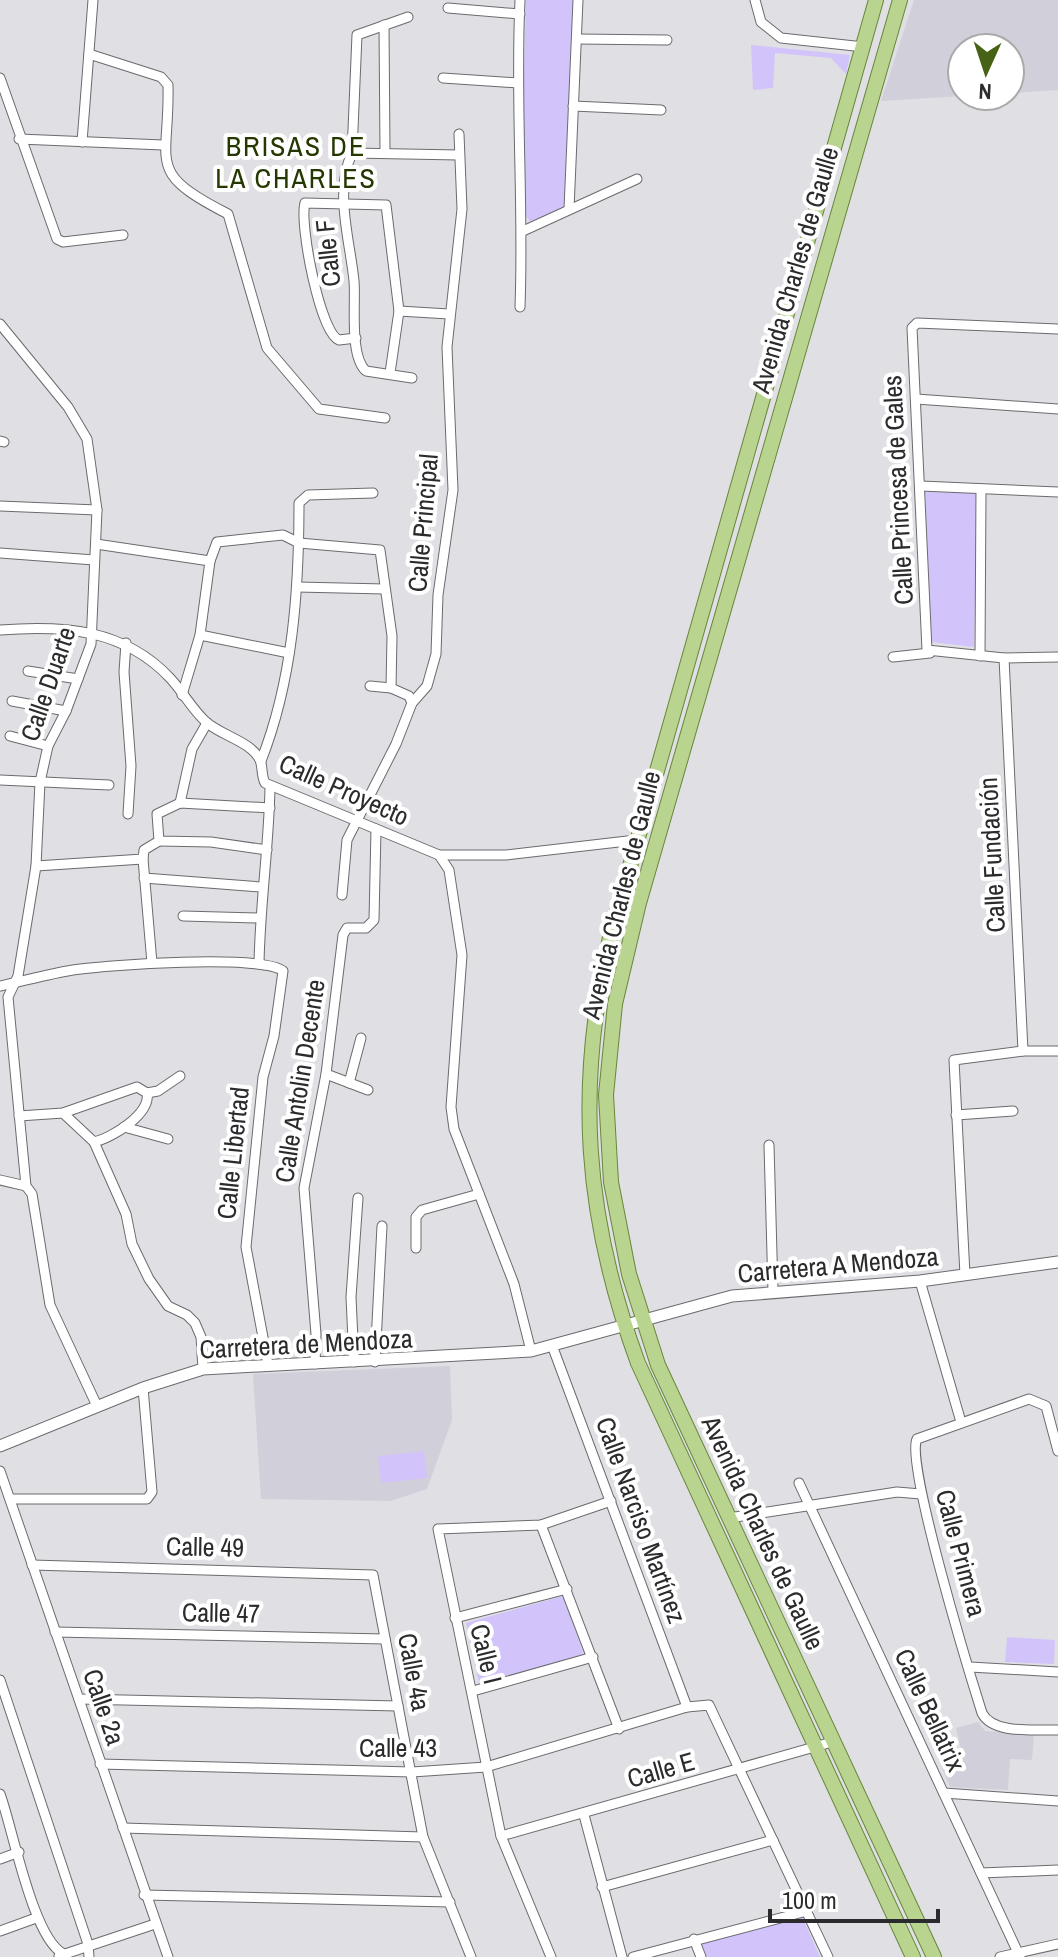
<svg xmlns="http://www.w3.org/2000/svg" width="1058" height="1957" viewBox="0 0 1058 1957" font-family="'Archivo Narrow',sans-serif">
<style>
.built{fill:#d1cfda}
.green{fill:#d2c4fa}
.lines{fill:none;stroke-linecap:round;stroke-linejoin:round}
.minor-casing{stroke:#6b6b6e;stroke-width:11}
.tertiary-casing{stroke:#6b6b6e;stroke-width:13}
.primary-casing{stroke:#68863c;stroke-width:16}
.minor{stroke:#fff;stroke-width:9}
.tertiary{stroke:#fff;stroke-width:11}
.primary{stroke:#b8d48f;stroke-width:14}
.labels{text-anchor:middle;stroke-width:8;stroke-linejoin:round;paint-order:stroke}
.street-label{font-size:26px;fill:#2b2a2c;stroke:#fff}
.neighbourhood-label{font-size:28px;letter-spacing:2px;fill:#253802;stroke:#fff}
</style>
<rect width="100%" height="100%" fill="#e0dfe4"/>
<g class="built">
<polygon points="914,0 1058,0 1058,90 1010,93 1010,48 962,48 962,96 881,101"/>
<polygon points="450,1366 452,1420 427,1489 391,1501 261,1499 253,1374"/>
<polygon points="978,1722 985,1731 1034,1734 1032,1760 1010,1759 1008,1790 950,1787 941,1766 962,1754 956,1728"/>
</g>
<g class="green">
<polygon points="526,0 573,0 566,203 565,207 530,222 525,214 523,110"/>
<polygon points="751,45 850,55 846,74 831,58 775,53 773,88 753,90"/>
<polygon points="925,492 977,493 974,647 931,642"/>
<polygon points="424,1451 427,1478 381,1483 378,1456"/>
<polygon points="563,1596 584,1655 479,1683 466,1623"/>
<polygon points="1007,1637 1055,1640 1054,1664 1005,1662"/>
<polygon points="801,1914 820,1957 704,1957 699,1941"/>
</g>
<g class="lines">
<g class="minor-casing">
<g id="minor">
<polyline points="755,0 761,22 781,38 864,47"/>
<polyline points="448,8 520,14"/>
<path d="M408,17L357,35L352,153C334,192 350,240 354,281C356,303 349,356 366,371L412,378"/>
<polyline points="384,25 385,153"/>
<polyline points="577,39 667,40"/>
<path d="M89,54L161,77L168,85C170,165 144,171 228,214L267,348L319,409L385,418"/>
<polyline points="0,78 57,239 63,242 123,235"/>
<polyline points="443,78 518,83"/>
<polyline points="573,106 661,110"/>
<polyline points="19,139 163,145"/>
<polyline points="82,142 93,0"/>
<polyline points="352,153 459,155"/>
<polyline points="569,209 578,0"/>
<polyline points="523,231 637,179"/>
<path d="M520,307C524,204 515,102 520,0"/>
<polyline points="399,311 449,314"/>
<polyline points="0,324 68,407 87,439 97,510 91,644 66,711 48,746 40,782 36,866 18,976 8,997 26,1186 32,1194 50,1305 97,1406"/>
<polyline points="1058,329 917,323 912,328 927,650 1004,658 1058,657"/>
<path d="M356,338L339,340C320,333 299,223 305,203L386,205L399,311L390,373"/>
<polyline points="916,399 1058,409"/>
<polyline points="0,441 4,442"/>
<polyline points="921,486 1058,492"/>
<polyline points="0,506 97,510"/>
<polyline points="96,544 210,561 217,542 283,535 299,543 380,550 392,636 391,688 409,696 412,703"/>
<polyline points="0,553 94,560"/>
<polyline points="297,587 385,589"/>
<path d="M0,630C64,625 124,629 170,678C183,692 192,709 205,721C219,735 251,741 260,760C263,767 261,775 265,783L439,855H506L636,840"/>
<polyline points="200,635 289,653"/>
<polyline points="126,643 124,672 131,766 128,814"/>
<polyline points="980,656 981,489"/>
<polyline points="893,657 930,653"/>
<polyline points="1004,658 1023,1051"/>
<polyline points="28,671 78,679"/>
<polyline points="370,686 391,688"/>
<polyline points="182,695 200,635 210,561"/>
<polyline points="12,701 66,711"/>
<polyline points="10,736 48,746"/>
<path d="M261,761C293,680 299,590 299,503L308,495L373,493"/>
<polyline points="0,780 109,785"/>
<polyline points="180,803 192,749 207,723"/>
<polyline points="267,850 211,842 159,841 157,814 180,803 270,808"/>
<polyline points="439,855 449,870 462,955 451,1107 454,1129 514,1284 531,1351"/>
<polyline points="143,859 152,963"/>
<polyline points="36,866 143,859 144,850 159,841"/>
<polyline points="144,878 261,887"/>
<polyline points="342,895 347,840 396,744 412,703 427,686 436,654 438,595 453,490 447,347 462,209 459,134"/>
<polyline points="183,916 260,918"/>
<path d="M259,964C260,904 269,846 270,787"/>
<path d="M0,986C24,981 48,974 73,970C104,965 263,954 283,971L274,1036L263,1077L246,1247L268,1364"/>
<polyline points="326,1074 368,1090"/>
<polyline points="349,1083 361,1038"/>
<polyline points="147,1093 158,1091 180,1076"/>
<polyline points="63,1113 94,1142 126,1214 132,1244 149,1279 168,1306 187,1315 195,1323 201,1337 203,1369"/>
<polyline points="956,1115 1013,1111"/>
<path d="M19,1116L63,1113L137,1087L147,1093C151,1114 112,1138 94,1142"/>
<polyline points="124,1127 168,1139"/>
<polyline points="769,1145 773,1291"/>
<polyline points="0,1180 26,1186"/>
<polyline points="416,1248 416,1217 422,1210 479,1194"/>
<polyline points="965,1275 954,1060 1023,1051 1058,1051"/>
<polyline points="920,1281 961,1422"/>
<polyline points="553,1348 687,1707"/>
<polyline points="354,1362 351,1297 358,1198"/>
<polyline points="375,1362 382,1226"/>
<polyline points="315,1364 316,1334 304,1188 326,1074 343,935 347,928 366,928 374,920 376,829"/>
<path d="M1058,1451L1046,1406L1029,1399L917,1439C905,1462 970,1675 982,1713C993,1735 1036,1729 1058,1730"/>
<polyline points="0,1471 168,1957"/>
<polyline points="799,1483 1020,1957"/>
<polyline points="11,1499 147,1499 152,1492 143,1388"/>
<polyline points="729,1518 897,1492 921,1494"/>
<polyline points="541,1525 619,1729"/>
<polyline points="32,1565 373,1575 423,1837 471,1957"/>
<polyline points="455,1618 567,1589"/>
<polyline points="55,1632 385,1639"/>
<polyline points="970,1667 1058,1672"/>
<polyline points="0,1680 88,1944 89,1957"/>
<polyline points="473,1691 593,1657"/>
<polyline points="79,1699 398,1706"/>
<polyline points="100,1764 412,1772 486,1767 687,1707 709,1705 828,1957"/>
<polyline points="944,1793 1058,1801"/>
<path d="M0,1794C13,1829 33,1940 64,1954"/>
<polyline points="584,1815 622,1957"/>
<polyline points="123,1828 423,1837"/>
<polyline points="501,1836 832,1742"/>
<polyline points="0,1859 19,1852"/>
<polyline points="981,1873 1058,1870"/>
<polyline points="602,1887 773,1840"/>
<polyline points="144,1895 450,1902"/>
<polyline points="0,1931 36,1918"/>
<polyline points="694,1939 701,1957"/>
<polyline points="59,1956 155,1924"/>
<polyline points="551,1957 501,1836 438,1529 541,1525 611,1501"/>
<polyline points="633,1957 807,1911"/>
<polyline points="1000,1957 1058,1944"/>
</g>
</g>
<g class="tertiary-casing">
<polyline id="tertiary" points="0,1446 143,1388 203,1369 531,1351 732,1296 920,1281 1058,1262"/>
</g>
<g class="primary-casing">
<g id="primary">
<path d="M876,0L611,933C575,1086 584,1216 638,1363L913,1957"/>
<polyline points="900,0 639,903 615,1004 606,1095 611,1182 629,1274 658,1365 934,1957"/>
</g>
</g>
<use href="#minor" class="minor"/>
<use href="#tertiary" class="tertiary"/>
<use href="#primary" class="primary"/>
</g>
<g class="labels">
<g class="street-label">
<text transform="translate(328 253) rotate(-96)" y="9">Calle F</text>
<text transform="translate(795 270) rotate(-74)" y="9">Avenida Charles de Gaulle</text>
<text transform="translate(898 490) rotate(-93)" y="9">Calle Princesa de Gales</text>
<text transform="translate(423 523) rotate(-85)" y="9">Calle Principal</text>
<text transform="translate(48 684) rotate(-71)" y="9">Calle Duarte</text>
<text transform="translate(344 790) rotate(24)" y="9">Calle Proyecto</text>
<text transform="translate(992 855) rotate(-93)" y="9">Calle Fundación</text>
<text transform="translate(621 895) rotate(-76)" y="9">Avenida Charles de Gaulle</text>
<text transform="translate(300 1081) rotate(-81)" y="9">Calle Antolin Decente</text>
<text transform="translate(233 1153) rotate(-84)" y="9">Calle Libertad</text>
<text transform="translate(838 1265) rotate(-5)" y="9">Carretera A Mendoza</text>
<text transform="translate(306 1344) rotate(-3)" y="9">Carretera de Mendoza</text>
<text transform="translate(641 1520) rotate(70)" y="9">Calle Narciso Martínez</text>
<text transform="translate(763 1533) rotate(65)" y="9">Avenida Charles de Gaulle</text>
<text transform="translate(205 1547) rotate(1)" y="9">Calle 49</text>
<text transform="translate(961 1553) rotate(75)" y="9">Calle Primera</text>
<text transform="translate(221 1613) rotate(1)" y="9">Calle 47</text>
<text transform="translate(486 1654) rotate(76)" y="9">Calle I</text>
<text transform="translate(414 1672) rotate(79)" y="9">Calle 4a</text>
<text transform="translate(104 1707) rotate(71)" y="9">Calle 2a</text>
<text transform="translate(930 1710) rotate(65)" y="9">Calle Bellatrix</text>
<text x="398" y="1757">Calle 43</text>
<text transform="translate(661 1770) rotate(-16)" y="9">Calle E</text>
</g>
<g class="neighbourhood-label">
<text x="296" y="156">BRISAS DE<tspan x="296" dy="32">LA CHARLES</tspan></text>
</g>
</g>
<g transform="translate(986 72) rotate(183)"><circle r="38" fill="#ffffff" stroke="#aaaaab" stroke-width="2"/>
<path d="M0-6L14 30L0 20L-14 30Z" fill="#466315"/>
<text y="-12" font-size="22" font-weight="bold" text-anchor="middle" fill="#2b2a2c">N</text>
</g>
<path d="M770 1909v12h168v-12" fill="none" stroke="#2b2a2c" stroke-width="4"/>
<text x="782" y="1909" font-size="24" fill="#2b2a2c" stroke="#ffffff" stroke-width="6" paint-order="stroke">100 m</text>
</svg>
